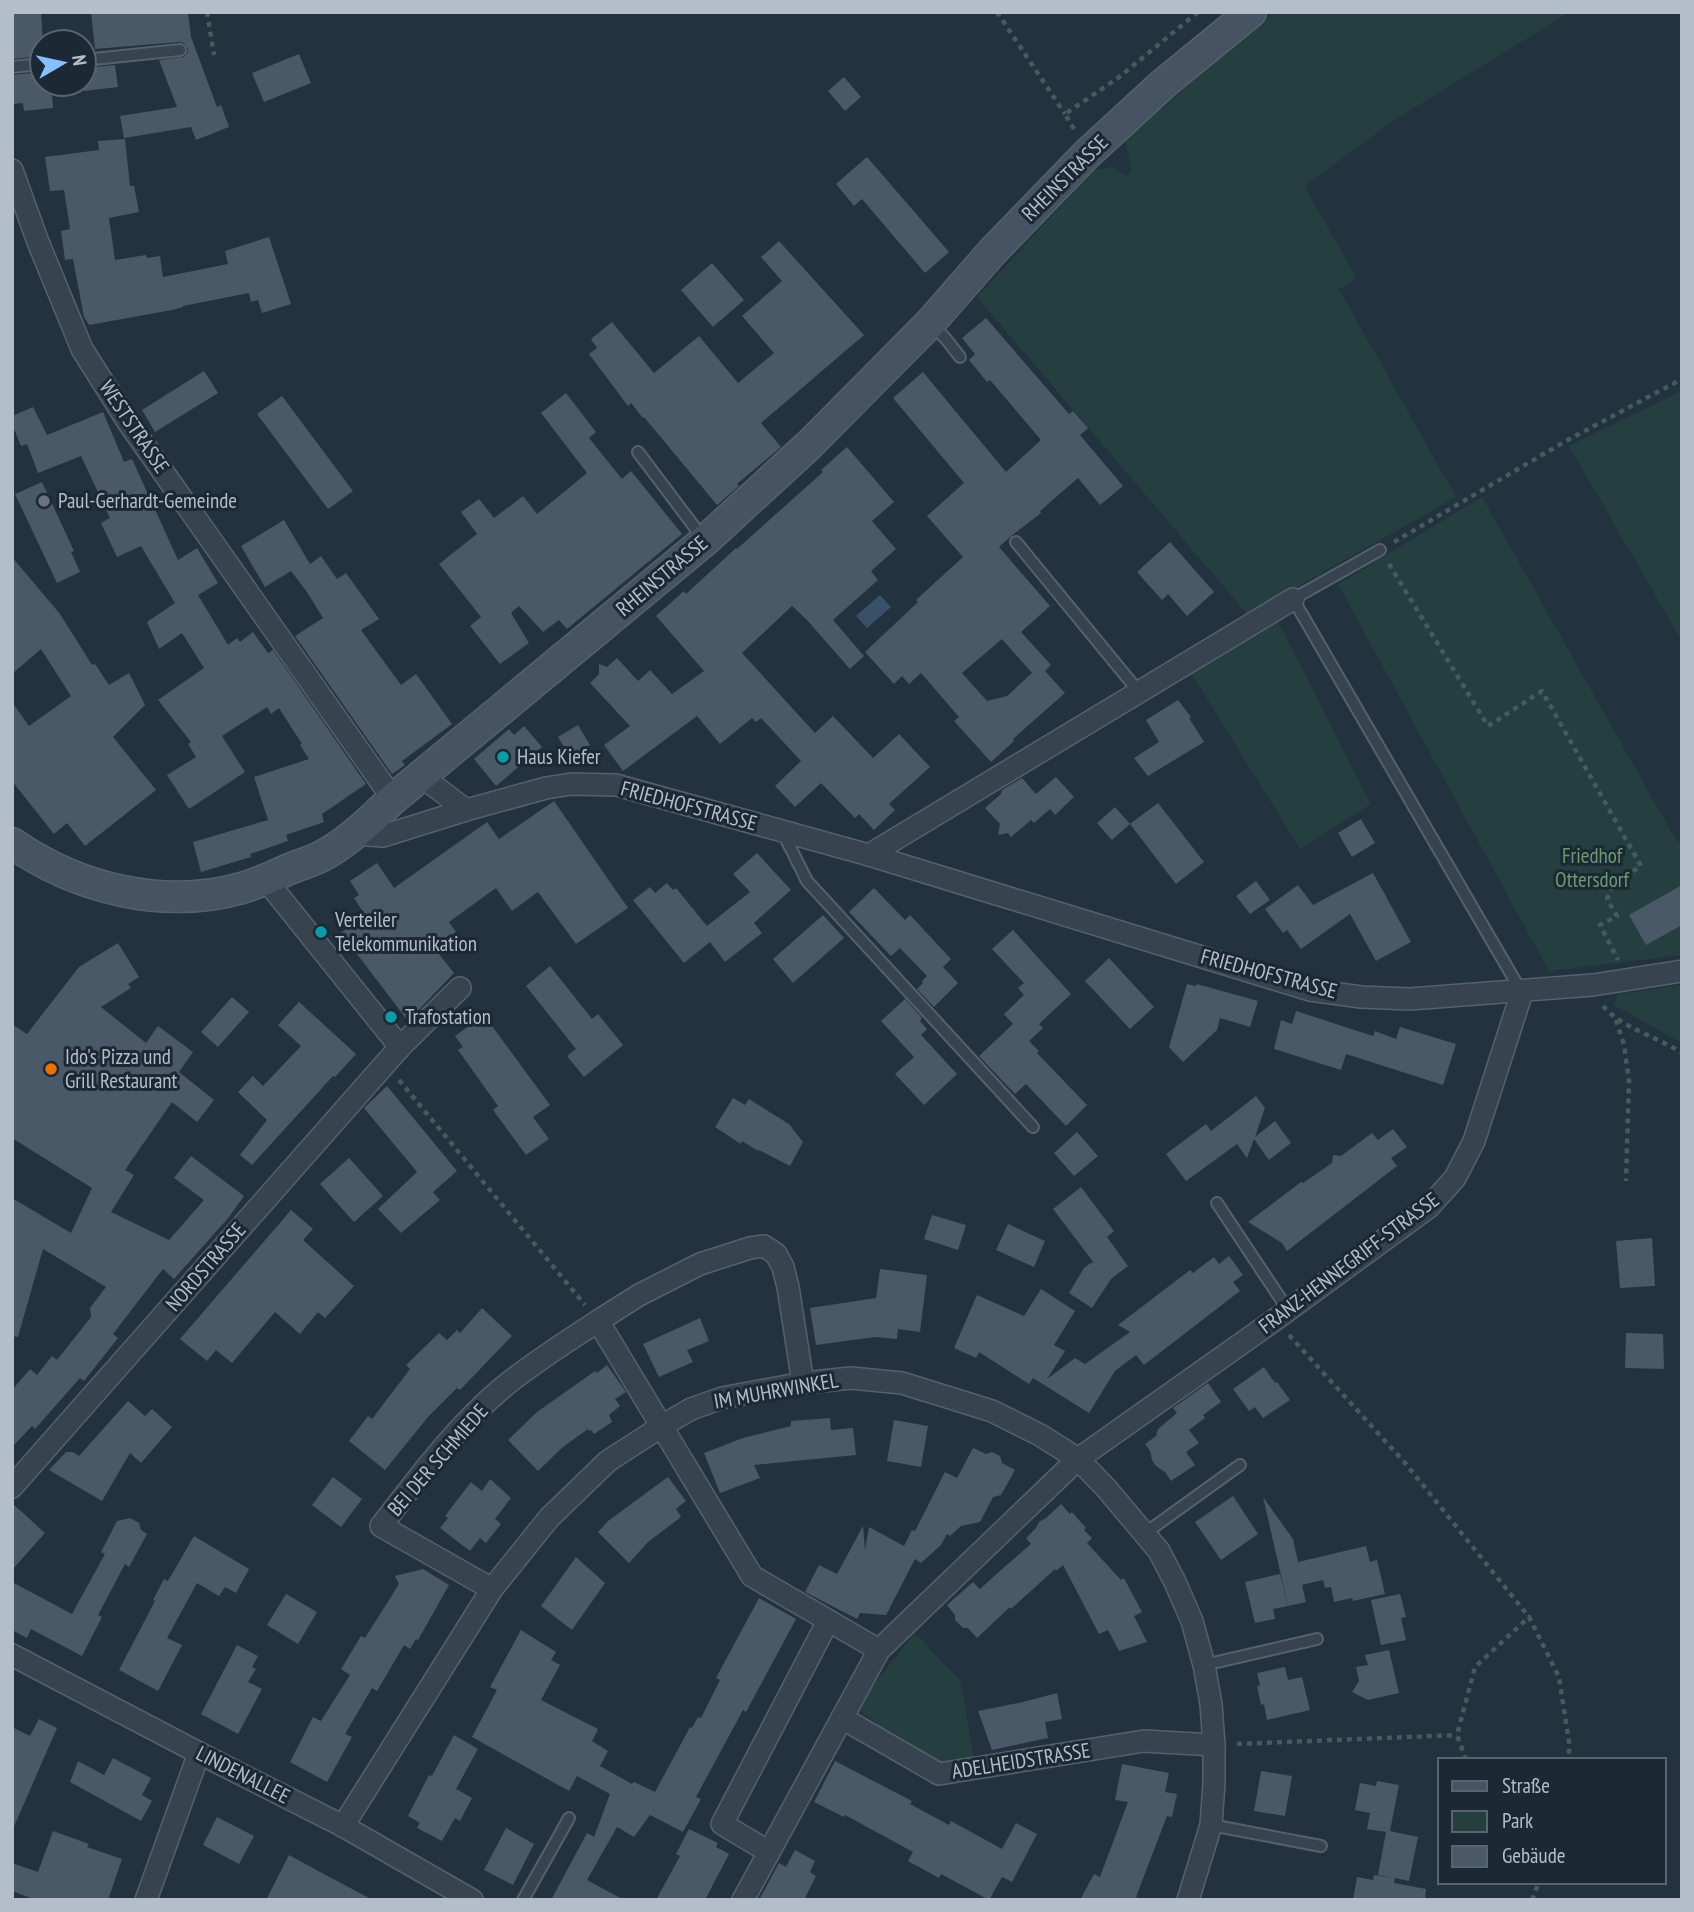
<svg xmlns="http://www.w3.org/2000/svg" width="1694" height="1912" viewBox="0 0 1694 1912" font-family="'PT Sans Narrow',sans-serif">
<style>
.green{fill:#253f40}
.water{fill:#385169}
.building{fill:#495968;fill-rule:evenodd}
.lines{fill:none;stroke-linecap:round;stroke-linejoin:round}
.service-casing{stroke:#55616d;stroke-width:14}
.minor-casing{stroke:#55616d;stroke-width:24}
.secondary-casing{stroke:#55616d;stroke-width:33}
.path{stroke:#435c5c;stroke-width:4.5;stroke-dasharray:5 5;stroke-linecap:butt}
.service{stroke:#37434f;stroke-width:10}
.minor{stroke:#37434f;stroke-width:21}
.secondary{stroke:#455362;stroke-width:30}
.worship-dot{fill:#6b7280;stroke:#1c2834;stroke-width:2.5}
.culture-dot{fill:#0f9aa8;stroke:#1c2834;stroke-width:2.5}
.food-dot{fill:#e8710a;stroke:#1c2834;stroke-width:2.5}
.labels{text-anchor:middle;stroke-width:6;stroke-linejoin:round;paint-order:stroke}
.street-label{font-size:21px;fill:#b4beca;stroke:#1c2834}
.poi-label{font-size:21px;fill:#b4beca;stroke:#1c2834;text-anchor:start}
.park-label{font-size:21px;fill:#6a9b71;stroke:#1c2834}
</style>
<rect width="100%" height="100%" fill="#23323f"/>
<g class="green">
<polygon points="1274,12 1570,12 1396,119 1304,186 1357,278 1339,289 1456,497 1248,615 977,297 1094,170 1113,167 1126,176 1132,170 1125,140"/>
<polygon points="1681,391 1682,392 1682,641 1569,446"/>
<polygon points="1482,497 1677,842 1682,840 1682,955 1549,971 1338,584"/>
<polygon points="1277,620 1371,804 1300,849 1190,671"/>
<polygon points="1682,985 1682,1043 1614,1005 1618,994"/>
<polygon points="915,1633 961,1682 974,1762 940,1765 913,1754 856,1707"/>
</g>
<polygon class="water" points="880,595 891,607 867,628 856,616"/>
<g class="building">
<polygon points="12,12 41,12 43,42 42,56 12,59"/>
<polygon points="91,12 188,12 191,37 217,107 221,105 229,127 196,140 191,127 124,138 120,116 177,107 159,60 184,57 187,53 188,49 184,43 179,42 95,49"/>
<polygon points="299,54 311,83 264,102 252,73"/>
<polygon points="115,65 118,87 84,91 84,68"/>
<polygon points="42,72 42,84 51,84 53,108 24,111 23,103 12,104 12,75"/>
<polygon points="844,77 861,97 845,111 828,91"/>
<polygon points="125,139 130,186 134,186 139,212 109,218 115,260 146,255 147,258 160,256 163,277 228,264 225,251 269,237 291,304 262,313 258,300 251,302 249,293 183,306 183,307 172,310 89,325 84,317 73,259 65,260 61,231 70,229 64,190 50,191 45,157 99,150 98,141"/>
<polygon points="867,157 949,252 925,273 862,199 854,206 836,184"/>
<polygon points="779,241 864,335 761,423 781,447 737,484 739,486 717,505 644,417 643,418 631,403 628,406 589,354 597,348 591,339 612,322 654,373 699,336 738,383 774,353 742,316 782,281 761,257"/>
<polygon points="712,263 744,300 713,327 681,290"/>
<path d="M986,318L1069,414L1073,411L1088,428L1080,435L1123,486L1100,505L1078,478L1040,511L1041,513L1011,536L999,547L1050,606L1021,632L1051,665L1045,671L1065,693L1013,739L1014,741L991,762L954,721L959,717L921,673L909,684L902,676L894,684L865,652L918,602L916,600L963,557L927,516L964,483L893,398L923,372L1006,472L1041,440L990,380L987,382L969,360L975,354L962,338ZM1002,639L1032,673L1007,696L987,701L962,673Z"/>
<polygon points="204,371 218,393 155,432 142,410"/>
<polygon points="566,393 596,432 589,438 622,479 631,471 682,534 567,629 559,620 543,632 519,606 511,613 529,643 500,664 470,626 481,617 439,564 477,534 461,512 479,499 494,518 523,496 537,514 587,473 541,413"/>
<polygon points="282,396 353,491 328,509 257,414"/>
<polygon points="33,407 47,435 103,412 124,462 132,459 178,560 197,548 218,583 198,595 228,645 237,638 240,642 253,632 268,653 273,650 366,784 322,814 324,822 286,835 288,841 250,854 251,857 201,872 193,842 268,820 254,777 309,759 300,745 302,744 279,708 271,714 267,707 222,736 245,772 189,809 167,775 196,757 188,744 191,742 158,700 204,668 182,633 159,649 147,622 175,603 141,546 117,557 101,523 110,518 81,456 38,473 27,444 21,446 12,424 12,416"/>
<polygon points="847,447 894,502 872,521 896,549 871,571 878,580 833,620 864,656 850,669 806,619 792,606 742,653 815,733 833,716 873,758 899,734 930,767 889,804 895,810 874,830 859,814 855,818 821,783 795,807 775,786 801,761 761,718 756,722 752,718 720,744 697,716 623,771 604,745 630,726 590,683 599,674 599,664 607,667 617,658 638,681 650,670 672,694 704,671 656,616 684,591 686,594 736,548 737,549 823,472 821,470"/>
<polygon points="42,482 74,551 71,552 80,572 57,583 15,494"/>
<polygon points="284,520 310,564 321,556 337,579 346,573 379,619 361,630 401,685 416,674 452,724 402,761 405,765 392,774 295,636 323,618 307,592 291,571 265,587 241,546"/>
<polygon points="1170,542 1214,592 1187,616 1168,594 1162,600 1137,572"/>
<polygon points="12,557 60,614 92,665 95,664 109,685 129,673 145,705 113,737 156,790 85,846 67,823 54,834 12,781 12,702 29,726 71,696 41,649 12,674"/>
<polygon points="1178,700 1191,717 1189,718 1204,742 1148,776 1134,758 1159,742 1146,720"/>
<polygon points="578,725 590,745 570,757 558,737"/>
<polygon points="524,726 542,747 496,786 474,759 509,729 514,735"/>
<polygon points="1056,777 1074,797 1055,815 1050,809 1034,823 1031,820 1011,837 1008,833 998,835 1000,824 985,808 1001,794 1002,790 1022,778 1036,794"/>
<polygon points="554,801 628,908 576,944 538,892 512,911 496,888 449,922 456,932 434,948 454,973 408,1021 341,933 365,915 354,898 359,895 350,881 377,863 394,888 487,822 499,839"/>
<polygon points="1158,803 1204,862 1176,884 1130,824 1112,840 1097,823 1115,807 1130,824"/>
<polygon points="1361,819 1375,843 1352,857 1338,833"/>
<polygon points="757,853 791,890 754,923 762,933 725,962 710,942 684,963 633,900 650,887 655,893 667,883 673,890 676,888 707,926 750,892 733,874"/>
<polygon points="1373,873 1411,942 1376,961 1350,914 1301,949 1287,930 1283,933 1265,909 1298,885 1313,905"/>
<polygon points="1256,881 1270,900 1250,914 1236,896"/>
<polygon points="1682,885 1682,925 1646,945 1629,915"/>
<polygon points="874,888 905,920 910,915 951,959 943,967 958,983 934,1007 917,989 923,983 922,981 927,976 900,948 891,956 849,912"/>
<polygon points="823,915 844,938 793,983 773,959"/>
<polygon points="1013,930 1071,994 1039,1024 1043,1028 1029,1041 1039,1051 1037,1053 1087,1105 1066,1126 1026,1084 1015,1094 979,1056 1013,1024 1004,1014 1024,995 1018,988 1024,983 992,949"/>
<polygon points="118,943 139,977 128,984 131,988 101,1007 146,1043 158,1026 193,1052 179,1072 214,1100 197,1122 172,1102 125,1170 134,1175 111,1212 169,1240 204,1200 174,1178 191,1156 244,1196 229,1217 174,1279 163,1269 113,1334 118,1338 84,1381 80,1378 35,1429 32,1426 12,1447 12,1390 30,1369 37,1375 52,1356 57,1360 91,1317 90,1308 106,1287 43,1249 18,1337 12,1336 12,1198 71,1233 92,1188 12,1138 12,1024 27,1034 79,967"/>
<polygon points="1109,958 1154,1007 1130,1029 1085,981"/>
<polygon points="550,966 592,1019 598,1014 623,1045 584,1077 567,1056 576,1049 526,986"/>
<polygon points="1187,984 1196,986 1197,984 1258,1001 1250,1027 1220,1018 1217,1030 1183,1062 1169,1047"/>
<polygon points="232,997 249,1012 218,1047 201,1032"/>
<polygon points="905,999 922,1018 920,1021 927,1029 921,1035 957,1074 924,1105 895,1074 914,1057 881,1021"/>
<polygon points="299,1002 356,1054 335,1077 333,1076 252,1165 240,1155 267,1120 238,1092 253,1076 263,1086 301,1046 278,1025"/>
<polygon points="1296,1011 1373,1036 1375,1031 1396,1039 1400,1027 1456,1044 1443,1085 1346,1054 1341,1070 1274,1049 1281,1020 1292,1024"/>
<polygon points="484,1015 550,1105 533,1117 549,1139 526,1155 493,1110 498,1106 458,1050 463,1047 455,1036"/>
<polygon points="387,1086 457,1171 433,1192 440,1200 401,1233 378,1209 417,1172 364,1108"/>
<polygon points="1256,1096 1265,1108 1255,1137 1275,1121 1291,1143 1269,1160 1254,1139 1247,1158 1237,1144 1186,1181 1166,1154 1206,1124 1211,1131"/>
<polygon points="733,1098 745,1105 749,1099 789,1124 803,1142 790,1166 759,1150 758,1151 742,1141 741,1144 715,1127"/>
<polygon points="1393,1129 1407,1147 1391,1158 1397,1166 1287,1251 1282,1243 1248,1222 1301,1182 1303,1183 1332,1163 1333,1155 1341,1156 1372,1133 1378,1140"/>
<polygon points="1077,1132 1098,1156 1074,1176 1054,1153"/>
<polygon points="349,1158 383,1196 354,1222 320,1184"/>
<polygon points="1081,1187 1114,1231 1107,1237 1128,1266 1111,1279 1092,1308 1069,1293 1084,1268 1092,1262 1094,1263 1053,1209"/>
<polygon points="291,1210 313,1229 303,1240 354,1286 325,1318 318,1312 300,1334 275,1312 232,1363 216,1350 207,1361 180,1339"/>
<polygon points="932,1215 966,1225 958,1250 924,1239"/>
<polygon points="1008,1224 1045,1241 1034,1267 996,1250"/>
<polygon points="1652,1238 1655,1286 1620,1288 1616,1241"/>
<polygon points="1229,1256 1243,1275 1233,1282 1240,1291 1144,1365 1136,1355 1115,1371 1089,1413 1033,1378 1029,1384 979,1352 976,1358 954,1348 977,1295 1024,1316 1041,1289 1075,1311 1054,1345 1065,1351 1047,1379 1075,1358 1085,1364 1130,1332 1118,1325 1190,1270 1193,1273 1214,1257 1219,1264"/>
<polygon points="880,1269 927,1275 920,1332 898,1329 897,1339 875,1337 816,1345 810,1308 876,1298"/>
<polygon points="482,1308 512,1336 460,1390 457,1388 428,1417 385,1470 349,1441 368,1416 372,1419 410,1369 406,1365 439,1333 447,1340 457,1330 460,1333"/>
<polygon points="700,1318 709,1341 687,1350 693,1362 659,1377 643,1344"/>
<polygon points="1626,1333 1663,1334 1664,1369 1625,1368"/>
<polygon points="607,1365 626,1392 615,1399 620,1406 609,1415 612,1422 594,1434 591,1430 589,1431 588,1429 563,1447 538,1471 508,1440 537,1412 595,1371 597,1373"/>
<polygon points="1264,1367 1275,1383 1277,1382 1290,1400 1263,1418 1255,1407 1249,1411 1233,1389"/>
<polygon points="1208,1383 1221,1402 1203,1415 1205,1418 1189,1430 1199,1443 1186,1452 1195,1465 1171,1481 1165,1472 1156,1466 1152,1460 1150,1451 1145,1444 1156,1436 1158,1429 1177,1413 1173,1408"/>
<polygon points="128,1401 145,1416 152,1409 172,1427 141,1463 130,1453 102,1501 49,1470 66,1452 73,1452 79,1456"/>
<polygon points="830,1418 831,1430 853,1428 856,1455 754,1465 760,1478 720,1493 704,1453 743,1438 791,1426 791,1421"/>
<polygon points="894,1420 928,1426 921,1467 887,1461"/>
<polygon points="973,1448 986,1454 992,1452 1000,1456 1002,1463 1015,1470 1001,1495 993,1497 980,1522 961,1526 950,1536 947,1534 941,1545 921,1563 915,1559 886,1615 860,1613 857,1619 805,1592 819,1565 837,1574 863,1526 865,1550 869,1527 904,1546 912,1530 915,1531 945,1472 957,1478"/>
<polygon points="333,1477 362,1499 341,1527 312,1505"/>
<polygon points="668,1477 686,1501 676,1509 681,1517 648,1542 629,1563 598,1532 608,1521"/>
<polygon points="490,1479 511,1498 495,1519 501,1524 486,1543 480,1538 470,1551 440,1528 448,1518 445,1516 471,1482 482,1491"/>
<polygon points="1233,1496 1258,1534 1221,1560 1195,1522"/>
<polygon points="1263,1497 1293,1539 1298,1562 1366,1546 1370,1562 1377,1560 1385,1594 1353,1601 1352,1598 1334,1602 1331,1587 1325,1588 1323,1580 1302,1585 1306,1602 1288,1606"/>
<polygon points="12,1503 45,1533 12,1570"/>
<polygon points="1061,1504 1070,1514 1072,1512 1086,1528 1084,1530 1092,1538 1087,1543 1121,1580 1124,1578 1142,1612 1134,1616 1147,1642 1119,1651 1108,1630 1099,1634 1063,1565 1056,1571 1055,1569 1011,1609 1010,1607 977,1638 968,1628 963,1628 955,1620 955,1615 947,1605 973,1582 980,1589 1001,1570 1031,1544 1026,1538 1036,1528 1039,1522 1046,1518"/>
<polygon points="130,1518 139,1523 141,1530 147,1534 129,1567 125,1564 98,1615 102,1617 82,1656 31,1629 27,1638 12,1630 12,1582 72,1614 105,1554 101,1552 117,1521"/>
<polygon points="194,1536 249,1569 236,1593 225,1587 219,1596 197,1583 167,1638 182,1645 158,1691 119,1670 155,1601 153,1600 164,1579 168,1581"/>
<polygon points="576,1557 605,1583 572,1630 541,1606"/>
<polygon points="423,1569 449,1585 418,1640 416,1639 410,1649 404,1645 377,1691 372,1688 345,1734 352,1737 327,1782 290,1762 313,1717 321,1721 350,1675 341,1669 361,1636 365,1638 399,1584 395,1576"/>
<polygon points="1280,1574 1288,1606 1273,1609 1275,1619 1255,1623 1245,1582"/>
<polygon points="286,1594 317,1612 298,1644 267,1625"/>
<polygon points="1400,1594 1406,1617 1401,1618 1406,1640 1381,1645 1371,1600"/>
<polygon points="759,1598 796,1619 746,1712 743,1710 696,1797 701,1799 683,1832 650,1815 634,1837 617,1827 587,1880 624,1900 551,1900 587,1833 594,1837 610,1794 577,1776 569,1791 472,1737 497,1690 490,1687 521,1630 556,1652 551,1660 560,1665 541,1700 598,1729 592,1741 608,1751 600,1766 632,1784 634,1782 655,1792 690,1727 692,1728 698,1717 701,1718 720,1680 716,1678"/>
<polygon points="237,1645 258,1656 252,1667 256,1669 248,1682 262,1689 238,1734 201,1714"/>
<polygon points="1389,1650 1399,1693 1368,1700 1352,1692 1359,1681 1356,1667 1368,1665 1365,1655"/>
<polygon points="1285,1667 1288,1680 1302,1677 1310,1710 1267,1720 1264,1704 1261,1705 1257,1686 1260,1685 1257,1673"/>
<polygon points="1057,1693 1062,1719 1045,1722 1048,1738 992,1750 978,1711 1023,1702"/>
<polygon points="39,1719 57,1728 12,1831 12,1727 30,1736"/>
<polygon points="454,1735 478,1749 456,1789 472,1798 460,1821 455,1818 442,1841 417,1828 420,1823 408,1816 429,1775 432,1776"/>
<polygon points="113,1758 151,1778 142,1795 152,1801 141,1821 70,1782 78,1761 104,1775"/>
<polygon points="835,1761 912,1801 910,1804 949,1825 951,1821 1002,1849 1016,1823 1037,1834 1012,1882 1002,1877 989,1900 941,1874 939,1878 908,1861 913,1852 845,1815 844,1817 814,1802"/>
<polygon points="1122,1764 1169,1773 1165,1792 1177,1794 1172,1817 1167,1816 1136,1897 1142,1900 1080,1900 1094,1874 1100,1877 1128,1802 1115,1800"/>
<polygon points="1261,1771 1292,1776 1285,1816 1254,1811"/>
<polygon points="1377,1781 1399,1785 1390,1831 1418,1837 1409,1881 1395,1878 1394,1883 1426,1889 1425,1900 1353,1900 1357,1877 1373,1880 1374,1875 1394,1878 1378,1875 1386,1832 1367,1829 1370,1813 1355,1810 1360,1783 1376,1786"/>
<polygon points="217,1817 254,1836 239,1864 203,1845"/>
<polygon points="506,1828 534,1844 513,1885 484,1870"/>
<polygon points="689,1829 718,1843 716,1847 729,1854 705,1900 656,1900 680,1856 676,1854"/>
<polygon points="53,1831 89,1844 87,1847 122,1859 108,1900 36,1900 12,1891 12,1863 38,1872"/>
<polygon points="795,1850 815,1861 810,1872 816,1876 804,1900 759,1900 779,1863 786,1867"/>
<polygon points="289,1855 320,1872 373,1900 266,1900"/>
</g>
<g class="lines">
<g class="service-casing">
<g id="service">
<polyline points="84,60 180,50"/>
<polyline points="12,67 42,64"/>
<polyline points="932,325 946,339 960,357"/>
<polyline points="638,452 696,529 706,536"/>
<polyline points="1016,542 1139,692"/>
<polyline points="1380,550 1293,599 1521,991"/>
<polyline points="782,831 807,881 1033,1127"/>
<polyline points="1217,1203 1288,1310"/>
<polyline points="1144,1534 1240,1465"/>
<polyline points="1204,1665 1317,1639"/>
<polyline points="1211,1825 1321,1846"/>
<polyline points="523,1900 569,1818"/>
</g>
</g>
<g class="minor-casing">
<g id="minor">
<polyline points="12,170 38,242 82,349 128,422 393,799"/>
<polyline points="421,776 466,810"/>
<polyline points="354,834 383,836 466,810 546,788 571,784 616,785 869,855 1310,990 1361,997 1410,999 1593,985 1682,971"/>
<polyline points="869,855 1293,599"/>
<polyline points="400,1047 460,988"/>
<polyline points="803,1383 788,1287 783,1267 776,1254 764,1246 750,1248 700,1264 639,1295 598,1321 752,1576 879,1650"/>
<polyline points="12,1487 400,1047 266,880"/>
<path d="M492,1589L381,1526C418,1478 455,1428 501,1389C532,1363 565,1343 598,1321"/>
<polyline points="12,1655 199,1753 343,1826 472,1900"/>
<polyline points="842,1718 939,1774 1144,1741 1214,1745"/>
<polyline points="343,1826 492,1589 549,1518 608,1461 662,1426 691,1409 722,1398 803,1383 851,1378 902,1383 992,1411 1040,1435 1078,1459 1106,1488 1159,1551 1175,1582 1192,1621 1204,1665 1211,1704 1214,1745 1214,1783 1211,1825 1188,1900"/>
<polyline points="769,1852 722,1824 828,1621"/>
<polyline points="146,1900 199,1753"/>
<polyline points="743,1900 879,1650 1078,1459 1276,1319 1429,1207 1455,1178 1474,1141 1522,992"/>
</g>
</g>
<g class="secondary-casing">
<path id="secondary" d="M12,843C78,889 164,910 242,888C258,883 272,877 287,870C298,865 311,862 322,856C349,842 371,819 393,799L708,538L809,445L930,323L993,251L1087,154L1163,84L1251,12"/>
</g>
<g class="path">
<polyline points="207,12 214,55"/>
<polyline points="997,12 1065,114"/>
<polyline points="1074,129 1065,114 1118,78 1198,12"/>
<polyline points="1394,542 1564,442 1682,379"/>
<polyline points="1389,564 1488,726 1542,691 1641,866 1613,885 1607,899 1617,916 1600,925 1618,960"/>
<path d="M1603,1006C1623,1029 1656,1036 1682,1053"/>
<polyline points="1616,1020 1624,1045 1629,1081 1626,1181"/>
<polyline points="399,1080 585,1305"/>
<polyline points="1289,1335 1406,1464 1529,1617"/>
<polyline points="1237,1744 1457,1735"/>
<polyline points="1466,1760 1457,1735 1475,1667 1529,1617 1559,1677 1569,1742 1569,1760"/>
<polyline points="1532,1900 1539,1882"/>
</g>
<use href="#service" class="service"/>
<use href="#minor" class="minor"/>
<use href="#secondary" class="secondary"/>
</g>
<circle class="worship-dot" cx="44" cy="501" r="7"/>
<g class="culture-dot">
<circle cx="503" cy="757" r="7"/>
<circle cx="321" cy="932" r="7"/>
<circle cx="391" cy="1017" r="7"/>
</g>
<circle class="food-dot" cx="51" cy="1069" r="7"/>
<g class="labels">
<g class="street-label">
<text transform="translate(1065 178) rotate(-45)" y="7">RHEINSTRASSE</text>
<text transform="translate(134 427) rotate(56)" y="7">WESTSTRASSE</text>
<text transform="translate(662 576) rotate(-40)" y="7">RHEINSTRASSE</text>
<text transform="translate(689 806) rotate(15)" y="7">FRIEDHOFSTRASSE</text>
<text transform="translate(1269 974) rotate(15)" y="7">FRIEDHOFSTRASSE</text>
<text transform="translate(1349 1263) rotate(-37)" y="7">FRANZ-HENNEGRIFF-STRASSE</text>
<text transform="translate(206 1267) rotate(-49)" y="7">NORDSTRASSE</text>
<text transform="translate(776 1391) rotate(-10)" y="7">IM MUHRWINKEL</text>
<text transform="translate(438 1460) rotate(-49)" y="7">BEI DER SCHMIEDE</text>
<text transform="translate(1021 1761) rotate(-9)" y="7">ADELHEIDSTRASSE</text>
<text transform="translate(243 1775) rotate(27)" y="7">LINDENALLEE</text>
</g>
<g class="poi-label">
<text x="58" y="508">Paul-Gerhardt-Gemeinde</text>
<text x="517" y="764">Haus Kiefer</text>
<text x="335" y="927">Verteiler<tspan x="335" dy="24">Telekommunikation</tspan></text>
<text x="405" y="1024">Trafostation</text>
<text x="65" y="1064">Ido's Pizza und<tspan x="65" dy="24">Grill Restaurant</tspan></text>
</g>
<g class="park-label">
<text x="1592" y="863">Friedhof<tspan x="1592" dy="24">Ottersdorf</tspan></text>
</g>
</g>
<rect width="1694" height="1912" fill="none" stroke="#b4beca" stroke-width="28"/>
<rect x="1438" y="1758" width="228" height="126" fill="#1c2834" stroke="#596470" stroke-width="2"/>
<rect x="1452" y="1781" width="35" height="10" fill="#455362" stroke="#596470" stroke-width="2"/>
<text x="1502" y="1793" font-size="21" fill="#b4beca">Straße</text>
<rect x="1452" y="1811" width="35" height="21" fill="#253f40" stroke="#596470" stroke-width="2"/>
<text x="1502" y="1828" font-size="21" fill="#b4beca">Park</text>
<rect x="1452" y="1846" width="35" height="21" fill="#495968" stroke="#596470" stroke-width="2"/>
<text x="1502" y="1863" font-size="21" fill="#b4beca">Gebäude</text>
<g transform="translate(63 63) rotate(81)"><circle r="33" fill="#1c2834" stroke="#596470" stroke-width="2"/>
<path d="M0-5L12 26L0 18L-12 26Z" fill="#87bffb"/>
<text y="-10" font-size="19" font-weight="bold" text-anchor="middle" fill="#b4beca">N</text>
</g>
</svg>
